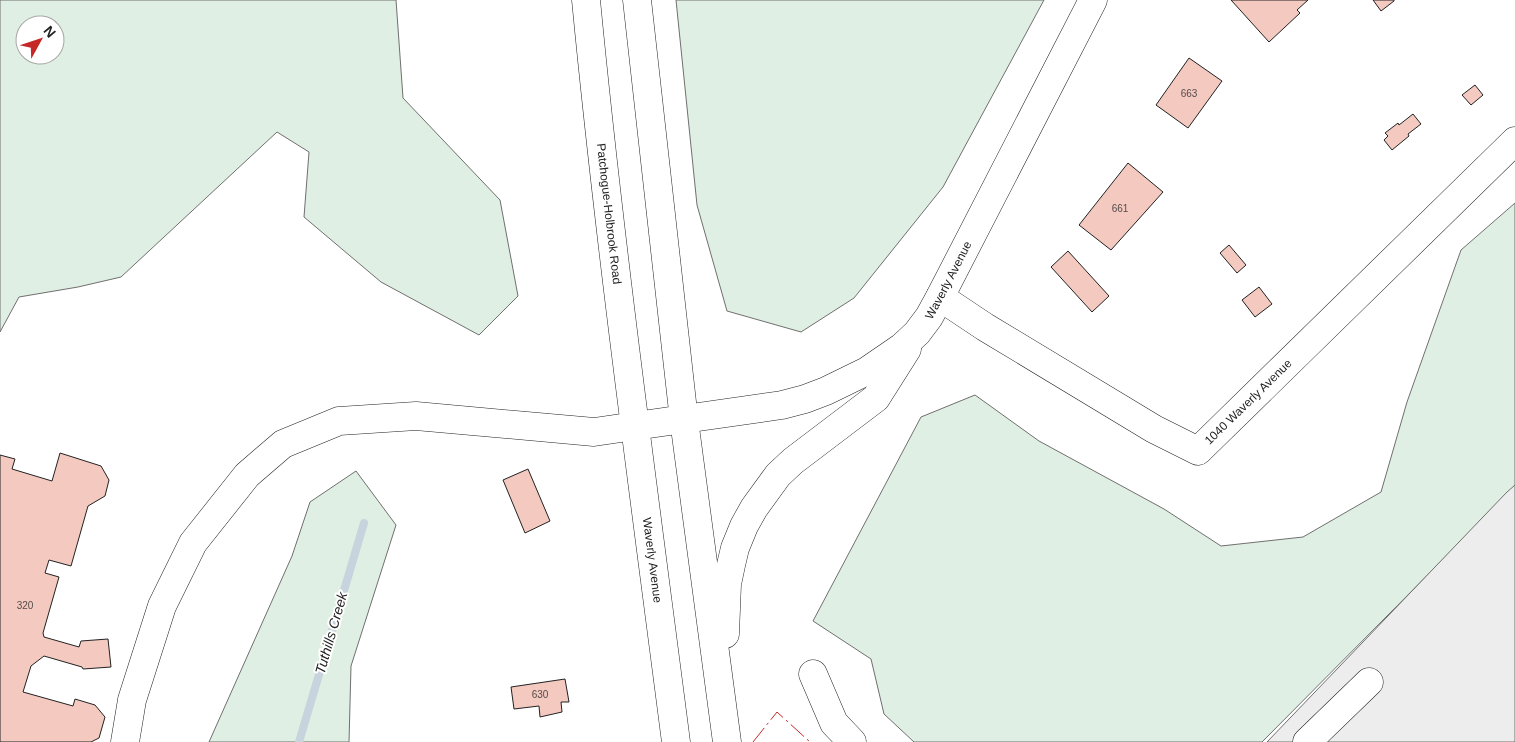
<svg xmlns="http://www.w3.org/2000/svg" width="1515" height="742" viewBox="0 0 1515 742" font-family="Helvetica,sans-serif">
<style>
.green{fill:#e0efe3;stroke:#6f6f6f;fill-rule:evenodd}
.parking{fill:#ededed;stroke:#6f6f6f}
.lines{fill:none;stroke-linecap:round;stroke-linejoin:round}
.stream{stroke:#c7d3dd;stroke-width:8}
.building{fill:#f3c9c0;stroke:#222}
.minor-casing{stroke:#222;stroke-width:29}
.major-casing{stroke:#222;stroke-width:29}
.minor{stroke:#fff;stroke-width:28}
.major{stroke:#fff;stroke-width:28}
.power{stroke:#c62828;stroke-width:1;stroke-dasharray:18 4 2.5 4;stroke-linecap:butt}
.labels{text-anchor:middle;stroke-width:4;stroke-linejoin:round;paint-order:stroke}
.number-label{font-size:10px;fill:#564c4a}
.street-label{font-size:12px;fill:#222;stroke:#fff}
.water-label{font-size:14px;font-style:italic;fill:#222;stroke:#fff}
</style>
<rect width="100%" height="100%" fill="#fff"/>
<g class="green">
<path d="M0,0H396L403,98L500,200L518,296L479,335L381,282L304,217L309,152L277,132L121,277L78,287L19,297L0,332ZM25,25H55V55H25Z"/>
<polygon points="676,0 1044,0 943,187 854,298 801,332 727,311 697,205"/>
<polygon points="1515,203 1515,487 1262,742 914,742 884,714 871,659 813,621 921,417 975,395 1039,441 1164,509 1221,546 1303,537 1381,492 1407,402 1461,250"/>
<polygon points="356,471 396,525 351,666 349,742 209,742 292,556 310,502"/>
</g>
<polygon class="parking" points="1515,485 1515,742 1267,742 1507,492"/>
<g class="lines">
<polyline class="stream" points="299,742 364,523"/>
</g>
<g class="building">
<polygon points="1231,0 1308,0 1297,10 1300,13 1269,42"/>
<polygon points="1373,0 1394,0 1394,1 1381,11"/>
<polygon points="1189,58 1222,81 1188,128 1156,105"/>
<polygon points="1475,85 1483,95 1471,105 1462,95"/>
<polygon points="1413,114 1421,124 1408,134 1409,136 1392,150 1384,140 1388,136 1385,133 1398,123 1399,125"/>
<polygon points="1128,163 1163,192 1111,250 1079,225"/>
<polygon points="1229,245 1246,265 1237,273 1220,253"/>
<polygon points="1068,251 1109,296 1092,312 1051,267"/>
<polygon points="1259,287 1272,304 1255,317 1242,300"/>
<polygon points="60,453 101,466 109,480 105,496 88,506 71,566 49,560 45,573 59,577 43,633 44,637 79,647 81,641 108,639 111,667 83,669 82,667 44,656 31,666 23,692 73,706 75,699 95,705 105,717 99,738 91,742 0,742 0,455 15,459 12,469 52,481"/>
<polygon points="528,469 550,521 525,533 503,480"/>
<polygon points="565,679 569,702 561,702 562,712 540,717 539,706 514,709 511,687"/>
</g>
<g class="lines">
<g class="minor-casing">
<g id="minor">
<path id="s1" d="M940,297L985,327L1154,429L1198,451L1515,141"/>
<polyline points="813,674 834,723 852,742"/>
<polyline points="125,742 132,700 162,606 193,543 247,475 283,444 339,421 416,416 594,432 635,426"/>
<polyline points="1307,742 1369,682"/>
</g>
</g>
<g class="major-casing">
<g id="major">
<path id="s2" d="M586,0C610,248 644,495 676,742"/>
<polyline points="637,0 684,420 727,742"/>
<path id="s3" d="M635,426L782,405L805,399L826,391L867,371L902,347L917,333L929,317L940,297L1093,0"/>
<polyline points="725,634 727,584 731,565 735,548 744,526 754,508 778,475 793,461 876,398 907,349"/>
</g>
</g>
<use href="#minor" class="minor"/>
<use href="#major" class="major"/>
<polyline class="power" points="753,742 777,712 810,742"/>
</g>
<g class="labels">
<g class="number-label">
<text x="1189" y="97">663</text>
<text x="1120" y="212">661</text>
<text x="25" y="609">320</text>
<text x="540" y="698">630</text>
</g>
<g class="street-label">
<text dy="4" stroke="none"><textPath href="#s2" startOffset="215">Patchogue-Holbrook Road</textPath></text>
<text dy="4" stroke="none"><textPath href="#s3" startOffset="365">Waverly Avenue</textPath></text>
<text dy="4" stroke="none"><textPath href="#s1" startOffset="371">1040 Waverly Avenue</textPath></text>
<text dy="4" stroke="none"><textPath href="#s2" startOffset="564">Waverly Avenue</textPath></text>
</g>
<g class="water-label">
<text transform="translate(331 633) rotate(-74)" y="5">Tuthills Creek</text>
</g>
</g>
<g transform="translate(40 40) rotate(50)"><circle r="24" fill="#ffffff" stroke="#a7a7a7"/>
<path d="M0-4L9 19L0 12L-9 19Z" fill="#c62828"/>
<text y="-8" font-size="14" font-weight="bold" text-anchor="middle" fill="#222222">N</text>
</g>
</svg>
